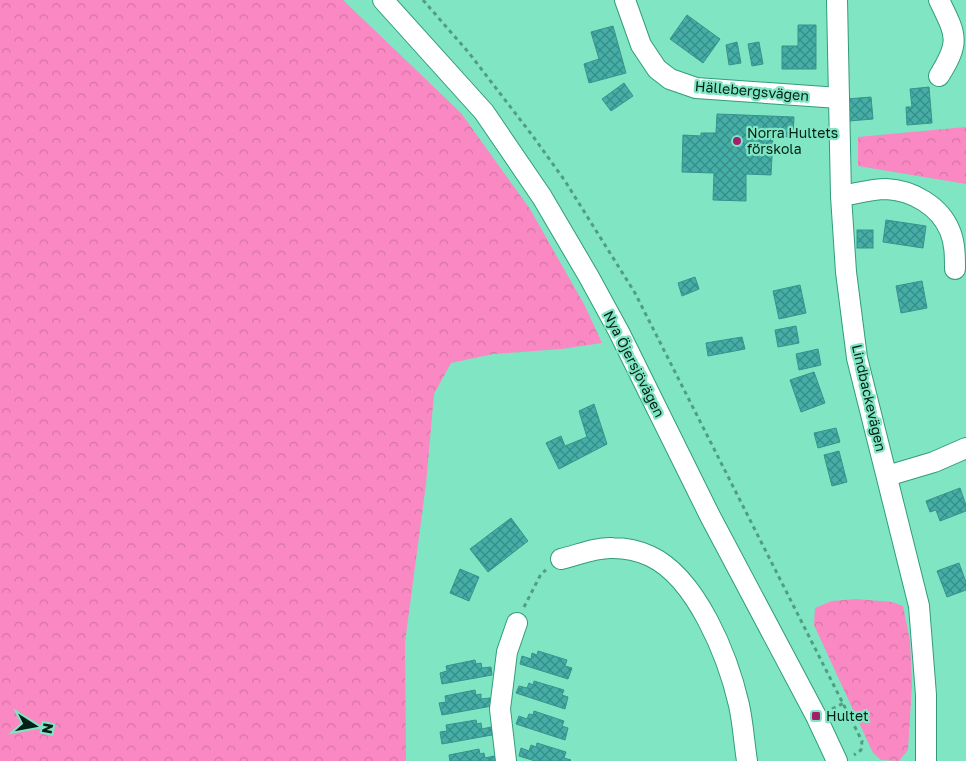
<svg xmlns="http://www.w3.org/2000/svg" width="966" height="761" viewBox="0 0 966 761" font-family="'Golos Text',sans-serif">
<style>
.forest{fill:url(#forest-crowns)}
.building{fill:url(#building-cross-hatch);stroke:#37938d}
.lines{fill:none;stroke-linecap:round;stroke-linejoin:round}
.minor-casing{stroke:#319c7d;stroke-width:22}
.path{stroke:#519d84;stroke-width:3;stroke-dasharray:4 4;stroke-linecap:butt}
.minor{stroke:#fff;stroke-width:20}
.poi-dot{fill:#a21f6e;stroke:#80e5c2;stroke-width:2}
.labels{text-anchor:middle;stroke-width:4.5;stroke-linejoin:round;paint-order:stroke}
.street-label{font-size:14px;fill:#012118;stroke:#80e5c2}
.poi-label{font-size:14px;fill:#012118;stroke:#80e5c2;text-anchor:start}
</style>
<defs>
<pattern id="forest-crowns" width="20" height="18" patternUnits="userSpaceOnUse" patternTransform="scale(1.25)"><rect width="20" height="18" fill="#fa88c3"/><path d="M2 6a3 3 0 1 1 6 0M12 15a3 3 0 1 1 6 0" fill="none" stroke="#d475a7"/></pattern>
<pattern id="building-cross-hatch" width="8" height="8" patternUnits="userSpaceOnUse" patternTransform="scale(1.25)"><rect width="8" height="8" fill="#44aea7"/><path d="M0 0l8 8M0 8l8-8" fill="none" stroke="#368d87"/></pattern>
</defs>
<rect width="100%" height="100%" fill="#80e5c2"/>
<g class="forest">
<polygon points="0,0 343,0 461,113 530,209 585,306 602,343 561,349 493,354 451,363 434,394 426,484 405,642 406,761 0,761"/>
<polygon points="966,127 966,184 858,166 858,137"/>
<polygon points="856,599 892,602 903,606 910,641 912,685 908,750 899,761 881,760 873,753 814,625 815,608 832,601"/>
</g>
<g class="building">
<polygon points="687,15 720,39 703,63 670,39"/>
<polygon points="798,25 816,25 816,69 782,69 782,46 798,46"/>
<polygon points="613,26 626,73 589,83 584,64 599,59 591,32"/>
<polygon points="737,42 741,63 729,65 726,45"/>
<polygon points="759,42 763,64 752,66 748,44"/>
<polygon points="624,83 633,96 611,111 602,99"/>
<polygon points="929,87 932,123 907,125 906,107 912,107 910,89"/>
<polygon points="871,97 873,119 849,121 847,99"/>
<polygon points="717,114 794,117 793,137 773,136 771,175 746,174 746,201 713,200 714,173 682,172 683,135 701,136 701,133 716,133"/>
<polygon points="886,220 926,226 923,248 883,242"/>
<rect x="857" y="230" width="16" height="18"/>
<polygon points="695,277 699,289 682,296 678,283"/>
<polygon points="922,281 927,308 901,313 896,286"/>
<polygon points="800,285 806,313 779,319 773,291"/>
<polygon points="796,326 799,343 778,347 775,330"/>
<polygon points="742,337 745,349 708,356 706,343"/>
<polygon points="818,349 821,365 799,370 796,354"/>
<polygon points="814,372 825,403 801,412 790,380"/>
<polygon points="594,404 607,444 559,469 546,443 561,436 565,446 587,437 579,411"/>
<polygon points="836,428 840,442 818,448 814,433"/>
<polygon points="839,451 847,482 832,486 824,455"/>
<polygon points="960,488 966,505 966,511 940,521 936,510 930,512 926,501"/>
<polygon points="511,518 528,541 488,572 470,549"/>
<polygon points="959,563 966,582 966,590 947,597 937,571"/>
<polygon points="460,569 479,577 469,601 450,593"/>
<polygon points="538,651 567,660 565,666 572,668 568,679 520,664 522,656 531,659 532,653 537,655"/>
<polygon points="475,660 476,664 481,663 482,668 491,667 492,675 442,684 440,673 447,671 446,666"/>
<polygon points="534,681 564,690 562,695 568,697 565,709 516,693 519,686 527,688 529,683 533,685"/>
<polygon points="475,690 476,695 481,694 481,699 490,698 492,706 442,715 439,703 446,702 445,696"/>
<polygon points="534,711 564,721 562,726 568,728 565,740 516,724 519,716 527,719 529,714 533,715"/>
<polygon points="476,720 477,724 481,723 482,729 491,727 492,735 442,744 440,732 447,731 446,725"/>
<polygon points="537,743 566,752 564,758 571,760 570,761 535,761 519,756 521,748 529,751 531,745 536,747"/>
<polygon points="479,749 480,754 484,753 485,758 494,756 495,761 450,761 449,755"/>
</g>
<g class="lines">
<g class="minor-casing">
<g id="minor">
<polyline points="383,0 484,112 542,197 589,277 619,332 710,516 816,716 837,761"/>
<polyline points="625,0 641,45 657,69 670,79 696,88 839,98"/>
<polyline points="837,0 841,196 846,272 857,358 919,606 926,695 926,761"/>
<path d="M939,76C961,41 956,35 939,0"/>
<path d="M841,196C855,194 871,189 886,189C912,190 940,206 950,231C955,243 955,256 955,269"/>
<polyline points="887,476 934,462 966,448"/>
<path d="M561,559C578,555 596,547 613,548C625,548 639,551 650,556C697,578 728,657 739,705C743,723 744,742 747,761"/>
<polyline points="506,761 500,709 507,652 517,623"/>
</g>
</g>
<g class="path">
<polyline points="423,0 469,53 532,135 565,181 635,293 862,741 861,750 854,755"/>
<polyline points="524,607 541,574 546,570"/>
<polyline points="832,709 844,703"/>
</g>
<use href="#minor" class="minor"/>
</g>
<g class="poi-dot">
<circle cx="737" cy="141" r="5"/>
<rect x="811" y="711" width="10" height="10" rx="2.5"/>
</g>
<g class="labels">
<g class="street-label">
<text transform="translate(752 91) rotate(5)" y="5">Hällebergsvägen</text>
<text transform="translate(634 364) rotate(63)" y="5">Nya Öjersjövägen</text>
<text transform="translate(869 398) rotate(77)" y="5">Lindbackevägen</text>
</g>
<g class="poi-label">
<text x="747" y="138">Norra Hultets<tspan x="747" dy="16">förskola</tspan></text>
<text x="826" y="721">Hultet</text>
</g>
</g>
<g transform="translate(35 726) rotate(101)" stroke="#80e5c2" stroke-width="4" paint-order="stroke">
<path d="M0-4L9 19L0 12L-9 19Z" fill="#012118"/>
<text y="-8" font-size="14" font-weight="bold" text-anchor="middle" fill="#012118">N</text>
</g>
</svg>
